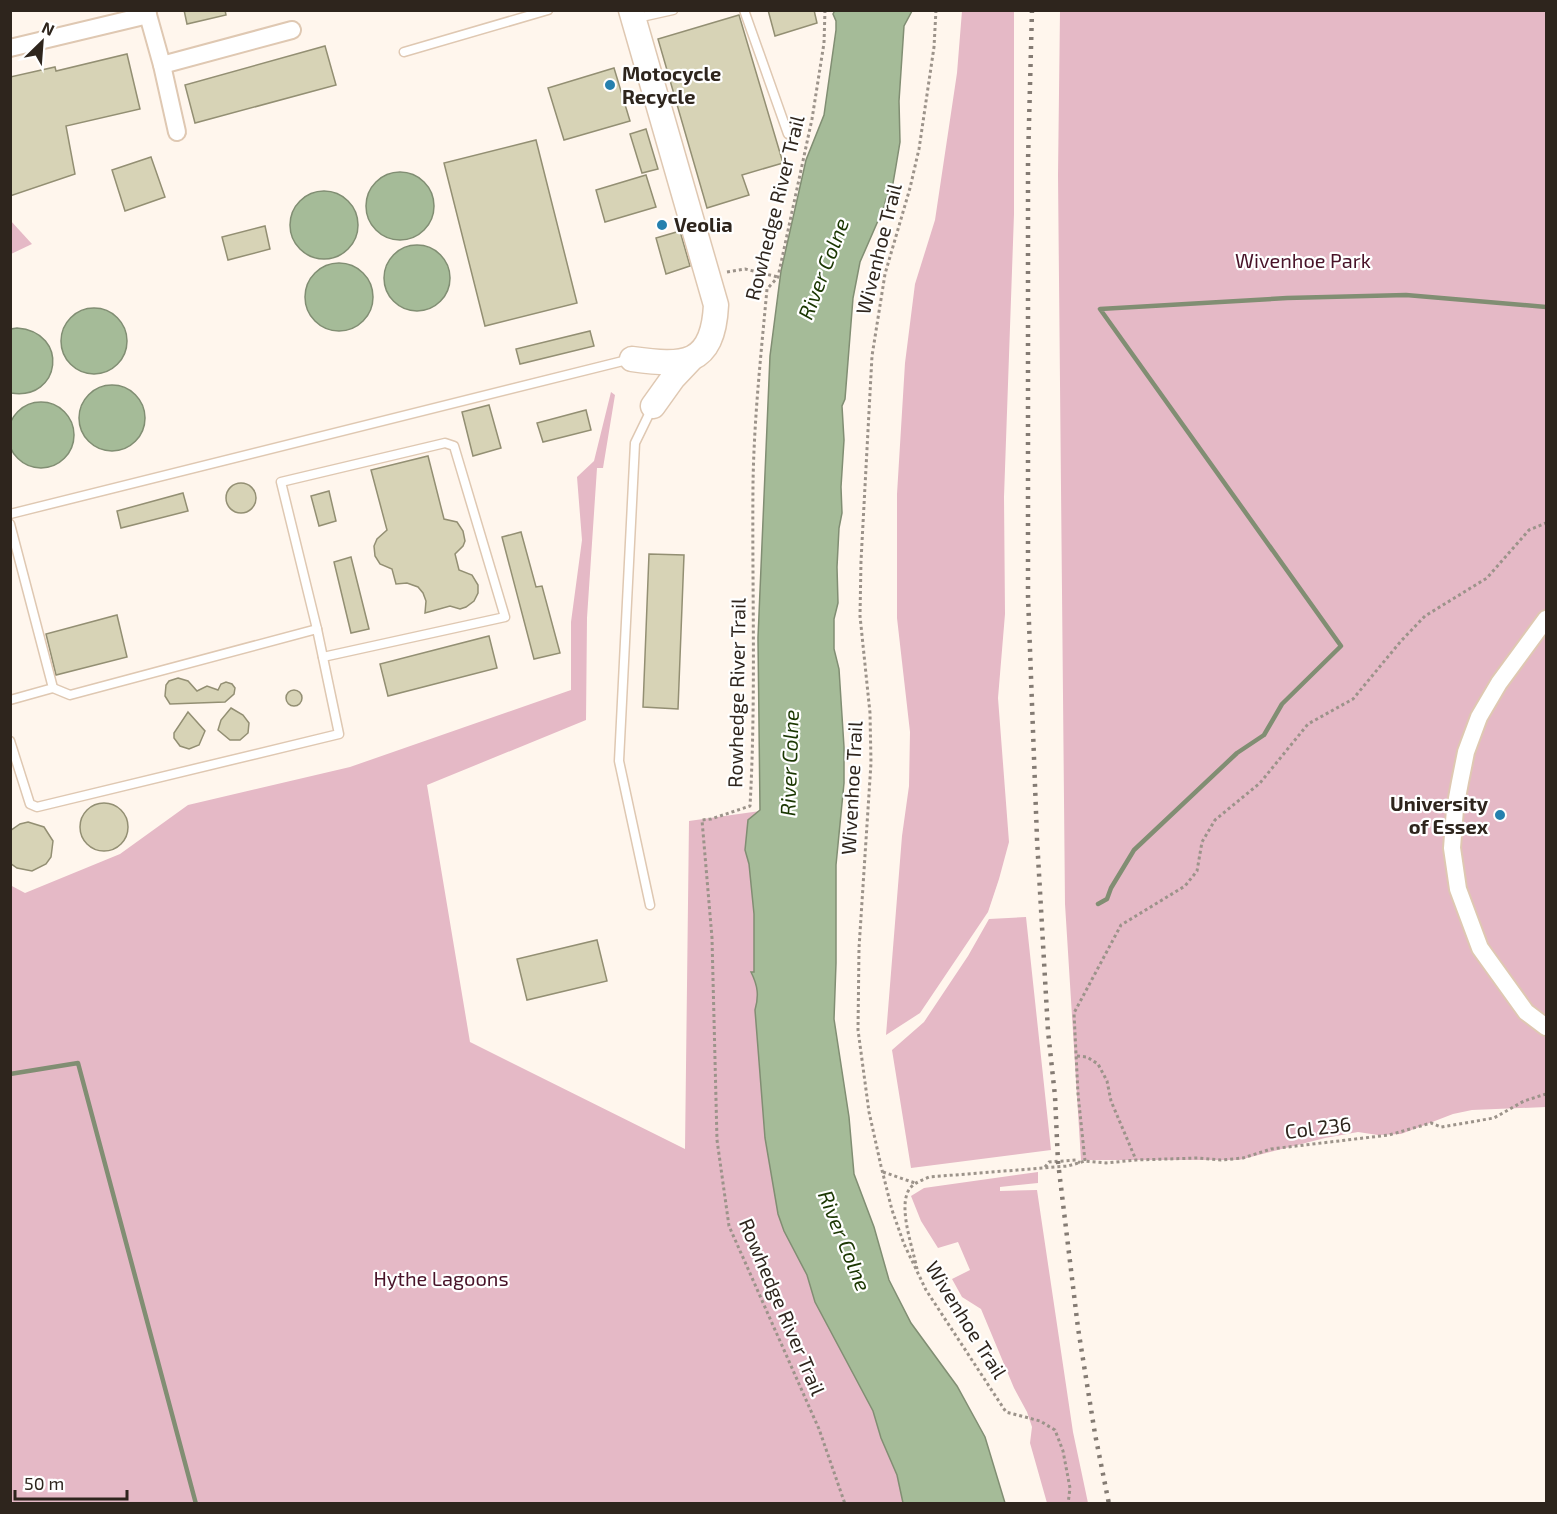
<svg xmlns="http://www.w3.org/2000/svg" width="1557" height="1514" viewBox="0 0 1557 1514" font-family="'Exo 2',sans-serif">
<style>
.green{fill:#e5b9c6}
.water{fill:#a5bb98;stroke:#818e73;stroke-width:1.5}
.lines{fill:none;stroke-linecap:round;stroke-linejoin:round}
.stream{stroke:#818e73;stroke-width:4.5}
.building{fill:#d7d3b6;stroke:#938f73;stroke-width:1.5}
.lane-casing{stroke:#dfc8b2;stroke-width:11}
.street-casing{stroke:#dfc8b2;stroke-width:20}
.secondary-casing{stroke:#dfc8b2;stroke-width:27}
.path{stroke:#9c938a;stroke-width:3;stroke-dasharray:3 3;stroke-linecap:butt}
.lane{stroke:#fff;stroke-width:8}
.street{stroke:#fff;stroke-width:16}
.secondary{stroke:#fff;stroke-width:24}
.rail{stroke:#847b73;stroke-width:4.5;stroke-dasharray:3 6;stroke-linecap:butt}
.poi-dot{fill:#2580ae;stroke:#fff;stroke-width:2}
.labels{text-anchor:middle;stroke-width:4.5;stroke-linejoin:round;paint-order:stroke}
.poi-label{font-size:20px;font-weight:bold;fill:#2e251d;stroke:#fff;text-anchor:start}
.street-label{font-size:20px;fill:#2e251d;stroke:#fff}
.park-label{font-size:20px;fill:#481228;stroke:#fff}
.water-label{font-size:21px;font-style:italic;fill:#1a3601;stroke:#fff}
</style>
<rect width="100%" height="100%" fill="#fff6ed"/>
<g class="green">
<polygon points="962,11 1014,11 1014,214 1004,497 1005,614 998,698 1009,842 999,879 988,912 920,1013 886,1035 902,836 909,786 910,732 897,618 897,494 905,363 915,284 935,220 957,73"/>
<polygon points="1060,11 1546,11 1546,1107 1472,1110 1453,1114 1401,1134 1378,1135 1358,1132 1325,1138 1239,1160 1081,1160 1065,904 1058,175"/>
<polygon points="10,220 32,244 11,254 10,254"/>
<polygon points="611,392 615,395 603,468 597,468 587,618 586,720 427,785 470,1042 685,1149 689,821 760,811 923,1503 11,1503 10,885 25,893 120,854 188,805 350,767 571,690 571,622 582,540 577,477 594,461"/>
<polygon points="1026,917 1051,1150 911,1168 892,1050 924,1022 968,956 989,919"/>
<polygon points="1038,1172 1038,1183 1000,1187 1000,1191 1037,1190 1073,1432 1088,1503 1047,1503 1030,1443 1032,1427 1027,1412 1014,1388 981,1309 962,1297 952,1279 970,1270 958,1242 938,1248 921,1221 911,1196 924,1188"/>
</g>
<g class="water">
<path d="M835,10L912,11L904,26L899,101L900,142L896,166L892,189L886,199L884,207L860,262L853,298L845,399L842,406L844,440L841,487L842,513L839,528L837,567L838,603L834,619V649L839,669L844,747V783L836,865V963L834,1019L849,1117L854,1174L874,1227L889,1280L911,1323L957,1386L985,1437L1005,1503H903L897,1475L881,1438L873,1411L815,1302L807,1275L784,1231L778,1214L765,1138L755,1010C759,996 758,986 751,972H754V914L749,864L745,850L748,820L760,810L758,638L770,356L781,271L806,160L824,115L836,30V21L833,14Z"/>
<circle cx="400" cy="206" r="34"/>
<circle cx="324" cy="225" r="34"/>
<circle cx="417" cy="278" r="33"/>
<circle cx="339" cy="297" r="34"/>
<circle cx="94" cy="341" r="33"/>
<path d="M17,328C70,332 61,401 11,393V329Z"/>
<circle cx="112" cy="418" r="33"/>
<circle cx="41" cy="435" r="33"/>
</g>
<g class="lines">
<g class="stream">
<polyline points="1098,904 1107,899 1111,888 1134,850 1237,753 1264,735 1282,704 1341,646 1100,309 1287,298 1406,295 1546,307"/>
<polyline points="10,1074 78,1063 196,1504"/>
</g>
</g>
<g class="building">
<polygon points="184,10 225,10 226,15 187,24"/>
<polygon points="768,10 814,10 817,23 775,36"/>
<polygon points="739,15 783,163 742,175 749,195 707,208 658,39"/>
<polygon points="325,46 336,85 195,123 185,85"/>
<polygon points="127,54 140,109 66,126 75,174 10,196 10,77 55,67 56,71"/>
<polygon points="614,68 630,121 564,140 548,88"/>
<polygon points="646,129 658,169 642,173 630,134"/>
<polygon points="536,140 577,303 485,326 444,163"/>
<polygon points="151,157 165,197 125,211 112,170"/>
<polygon points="646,175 656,207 605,222 596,190"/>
<polygon points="265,226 270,249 228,260 222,237"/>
<polygon points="680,231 690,266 666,274 656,238"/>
<polygon points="590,331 594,346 520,364 516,349"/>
<polygon points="489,405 501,448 473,456 462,412"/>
<polygon points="586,410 591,430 543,442 537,423"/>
<polygon points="428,456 444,519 457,522 463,531 465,541 463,546 455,554 459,570 472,575 478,585 478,593 474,601 466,607 460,609 450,606 425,613 426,601 423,593 418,587 407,583 396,584 392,569 380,564 375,556 374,546 377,539 387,530 371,470"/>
<circle cx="241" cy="498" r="15"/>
<polygon points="329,491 336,521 319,526 311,496"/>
<polygon points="183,493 188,511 121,528 117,511"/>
<polygon points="521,532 536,587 542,586 560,653 534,659 502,537"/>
<polygon points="649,554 684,555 678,709 643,707"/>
<polygon points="351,557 369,629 351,633 334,562"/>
<polygon points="117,615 127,657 56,675 46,634"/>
<polygon points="489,636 497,668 388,696 380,664"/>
<polygon points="178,678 188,681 197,691 207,686 218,690 221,684 226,682 232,684 235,688 234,694 225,702 170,704 165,696 166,685 169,681"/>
<circle cx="294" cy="698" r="8"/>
<polygon points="231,708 243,715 249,723 248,733 240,740 230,740 218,730 221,720"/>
<polygon points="188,712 205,731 199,745 189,749 180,746 174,738 174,733"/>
<circle cx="104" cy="827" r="24"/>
<polygon points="28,822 44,827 53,841 51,857 46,864 32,871 17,868 10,863 10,831 20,824"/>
<polygon points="597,940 607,981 527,1000 517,959"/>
</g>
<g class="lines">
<g class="lane-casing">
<g id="lane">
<polyline points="744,10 788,134"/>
<polyline points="637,18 673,10"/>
<polyline points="404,52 548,10"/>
<polyline points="10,514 631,359"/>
<polyline points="10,524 53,688 10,700"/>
<polyline points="317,629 281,482 445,443 454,446 505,617 323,657"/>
<polyline points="10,741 30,804 37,807 339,734 317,629 70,695 53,688"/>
<polyline points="650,905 619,761 635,443 653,406"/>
</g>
</g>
<g class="street-casing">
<g id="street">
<polyline points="148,15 162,65 177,132"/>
<polyline points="10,48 148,15 147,10"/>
<polyline points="162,65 292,30"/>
<polyline points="1546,619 1499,683 1479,717 1466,752 1460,782 1455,809 1452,848 1458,889 1480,948 1526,1012 1546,1027"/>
</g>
</g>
<g class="secondary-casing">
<g id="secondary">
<path d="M631,10L716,305C713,367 683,366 632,359"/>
<polyline points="653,406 673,378 690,360"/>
</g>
</g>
<g class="path">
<path d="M825,10L824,43L812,119L778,277L767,289C761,354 754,419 753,484C752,591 756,699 750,806L711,819L702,820L712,938L717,1140L729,1226L819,1429L845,1504"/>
<polyline points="936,10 934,47 919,149 910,188 885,274 872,356 861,561 860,616 870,713 871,763 859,948 858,1030 869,1112 881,1166 892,1210 904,1244 926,1290 1006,1412 1040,1421 1055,1430 1063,1451 1070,1488 1068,1504"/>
<polyline points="727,272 745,269 778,277"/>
<polyline points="1077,1056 1087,1057 1098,1064 1107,1081 1111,1101 1136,1160"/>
<polyline points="1085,1161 1078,1094 1074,1013 1121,925 1185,886 1197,871 1202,842 1215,820 1260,783 1308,724 1353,699 1401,641 1425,616 1487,578 1529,530 1546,523"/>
<polyline points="1045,1167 1049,1162 1076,1160 1080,1163"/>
<polyline points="883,1172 915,1183"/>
<path d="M917,1269C913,1249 900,1213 907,1194C910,1184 920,1181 929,1177L1068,1166L1085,1161L1106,1163L1136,1160L1198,1158L1221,1160L1243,1158L1271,1149L1389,1135L1431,1123L1441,1127L1494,1118L1524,1101L1546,1094"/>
</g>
<use href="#lane" class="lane"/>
<use href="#street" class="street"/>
<use href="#secondary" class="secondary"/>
<polyline class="rail" points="1032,10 1028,161 1028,596 1037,839 1048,1031 1055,1096 1058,1162 1078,1328 1095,1434 1109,1504"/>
</g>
<g class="poi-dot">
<circle cx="610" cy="85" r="6"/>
<circle cx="662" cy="225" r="6"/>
<circle cx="1500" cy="815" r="6"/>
</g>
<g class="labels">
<g class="poi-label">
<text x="622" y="81">Motocycle<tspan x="622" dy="23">Recycle</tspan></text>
<text x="674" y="232">Veolia</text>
<text x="1488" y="811" text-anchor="end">University<tspan x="1488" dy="23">of Essex</tspan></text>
</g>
<g class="street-label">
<text transform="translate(775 208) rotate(-76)" y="7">Rowhedge River Trail</text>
<text transform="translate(879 249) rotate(-76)" y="7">Wivenhoe Trail</text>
<text transform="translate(737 693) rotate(-89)" y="7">Rowhedge River Trail</text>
<text transform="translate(852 788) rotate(-87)" y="7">Wivenhoe Trail</text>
<text transform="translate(1318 1128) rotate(-7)" y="7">Col 236</text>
<text transform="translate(782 1307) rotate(67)" y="7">Rowhedge River Trail</text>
<text transform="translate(966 1320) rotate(58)" y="7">Wivenhoe Trail</text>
</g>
<g class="park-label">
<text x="1303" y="268">Wivenhoe Park</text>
<text x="441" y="1286">Hythe Lagoons</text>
</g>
<g class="water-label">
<text transform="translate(824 269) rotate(-69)" y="7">River Colne</text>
<text transform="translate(790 763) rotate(-88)" y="7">River Colne</text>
<text transform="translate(844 1241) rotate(68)" y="7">River Colne</text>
</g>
</g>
<rect width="1557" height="1514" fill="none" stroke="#2e251d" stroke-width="24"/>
<g transform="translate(42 42) rotate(25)" stroke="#ffffff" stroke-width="4.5" paint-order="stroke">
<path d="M0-4.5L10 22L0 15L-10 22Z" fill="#2e251d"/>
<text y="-9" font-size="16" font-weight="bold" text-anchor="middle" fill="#2e251d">N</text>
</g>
<path d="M15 1490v9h112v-9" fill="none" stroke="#2e251d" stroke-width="3"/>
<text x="24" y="1490" font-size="18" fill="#2e251d" stroke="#ffffff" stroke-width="4.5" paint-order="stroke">50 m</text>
</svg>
